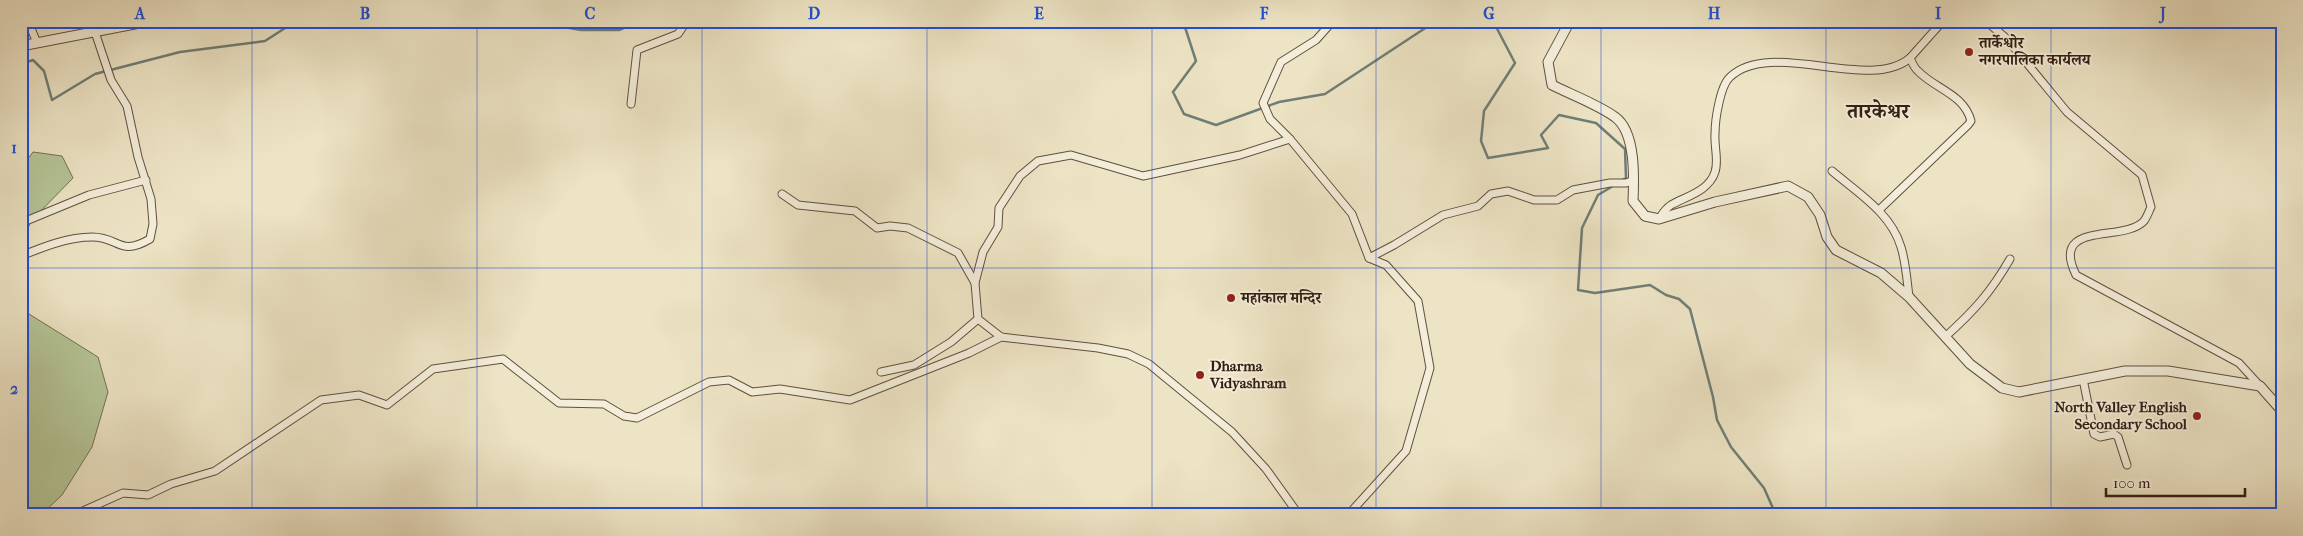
<svg xmlns="http://www.w3.org/2000/svg" width="2303" height="536" viewBox="0 0 2303 536" font-family="'IM FELL French Canon','Noto Serif Devanagari',serif">
<style>
.green{fill:#b5c597;stroke:#747154}
.lines{fill:none;stroke-linecap:round;stroke-linejoin:round}
.stream{stroke:#707e76;stroke-width:2.5}
.minor-casing{stroke:#614f3f;stroke-width:9}
.tertiary-casing{stroke:#614f3f;stroke-width:11}
.minor{stroke:#f3edd9;stroke-width:7}
.tertiary{stroke:#f3edd9;stroke-width:9}
.grid{fill:none;stroke:#1d4ed8;stroke-width:1;stroke-opacity:0.55}
.poi-dot{fill:#8f2418;stroke:#f3edd9;stroke-width:2}
.labels{text-anchor:middle;stroke-width:4;stroke-linejoin:round;paint-order:stroke}
.poi-label{font-size:15px;font-weight:bold;fill:#321d12;stroke:#f3edd9;text-anchor:start}
.district-label{font-size:20px;font-weight:bold;fill:#321d12;stroke:#f3edd9}
.neatline{fill:none;stroke:#1d4ed8;stroke-width:2}
.grid-label{font-size:16px;text-anchor:middle;font-weight:bold;fill:#1d4ed8}
</style>
<rect width="100%" height="100%" fill="#ede4c5"/>
<filter id="stains"><feTurbulence type="fractalNoise" baseFrequency=".004" numOctaves="4"/><feColorMatrix values="0 0 0 0 .2 0 0 0 0 .09 0 0 0 0 .02 0 0 0 .5 -.17"/></filter>
<radialGradient id="worn" r=".72"><stop offset=".6" stop-color="#630" stop-opacity="0"/><stop offset="1" stop-color="#630" stop-opacity=".3"/></radialGradient>
<g class="green">
<polygon points="33,152 62,156 73,178 31,221 21,245 21,168"/>
<polygon points="21,309 98,357 108,392 92,447 62,495 41,515 21,515"/>
</g>
<g class="lines">
<g class="stream">
<polyline points="529,21 581,30 619,30 640,21"/>
<polyline points="1183,21 1196,61 1173,92 1184,114 1216,125 1279,102 1325,94 1436,21"/>
<polyline points="1493,21 1515,63 1484,111 1481,141 1488,158 1548,148 1541,135 1559,115 1596,123 1625,149 1626,178 1622,180"/>
<polyline points="21,64 33,60 44,71 52,100 95,74 180,52 265,41 296,21"/>
<polyline points="1613,186 1598,195 1582,228 1578,290 1595,293 1650,285 1666,295 1679,299 1690,309 1713,397 1717,420 1731,447 1764,488 1776,515"/>
</g>
<g class="minor-casing">
<g id="minor">
<polyline points="28,21 37,43"/>
<polyline points="1333,21 1316,40 1281,62 1263,103 1270,119 1290,139 1352,214 1369,258 1386,265 1418,301 1430,368 1406,451 1348,515"/>
<path d="M1986,21L2007,39L2067,112L2142,175L2151,207C2149,211 2147,217 2144,221C2124,243 2049,220 2076,275L2239,363L2260,386"/>
<polyline points="631,104 637,50 678,34 687,21"/>
<path d="M1832,171C1858,193 1891,213 1901,247C1906,263 1907,281 1909,297"/>
<polyline points="782,194 798,205 855,211 877,228 890,226 908,228 958,253 975,283 978,319 1001,337 1098,348 1128,354 1149,364 1232,432 1266,469 1299,515"/>
<path d="M1879,210L1968,125L1971,121C1964,94 1935,89 1918,71C1914,68 1912,62 1910,58L1943,21"/>
<path d="M1659,219C1662,214 1666,208 1671,205C1687,196 1709,191 1715,172C1719,160 1714,147 1715,134C1715,120 1720,86 1730,77C1771,38 1869,93 1910,58"/>
<polyline points="21,223 89,195 146,180"/>
<path d="M21,256C43,247 68,237 92,237C120,237 119,257 150,239L153,224L151,199L138,157L127,106L111,80L95,32"/>
<polyline points="1369,258 1394,245 1443,215 1478,206 1491,194 1508,191 1534,200 1557,200 1573,190 1610,183 1626,183 1634,180"/>
<polyline points="975,283 983,252 998,227 999,208 1020,176 1038,161 1071,155 1143,176 1240,155 1290,139"/>
<path d="M1945,337C1974,311 1991,292 2010,259"/>
<polyline points="881,372 914,365 951,342 978,319"/>
<polyline points="2083,379 2094,434 2100,437 2114,434 2118,437 2127,465"/>
<polyline points="74,515 123,493 148,495 171,484 215,471 321,400 359,395 387,405 433,369 503,359 559,403 604,404 624,416 637,418 709,382 729,380 752,392 780,389 850,400 969,353 1001,337"/>
</g>
</g>
<g class="tertiary-casing">
<g id="tertiary">
<polyline points="1333,21 1334,21"/>
<path d="M1570,21L1548,62L1552,85C1570,94 1599,105 1615,117C1636,132 1634,178 1633,201L1645,216L1659,219L1715,202L1788,186L1808,197L1820,215L1827,237L1836,250L1881,273L1909,297L1970,364L2002,388L2019,392L2125,371H2168L2260,386L2282,411"/>
<polyline points="21,46 150,21"/>
</g>
</g>
<use href="#minor" class="minor"/>
<use href="#tertiary" class="tertiary"/>
</g>
<path class="grid" d="M252,21V515M477,21V515M702,21V515M927,21V515M1152,21V515M1376,21V515M1601,21V515M1826,21V515M2051,21V515M21,268H2282"/>
<g class="poi-dot">
<circle cx="1969" cy="52" r="5"/>
<circle cx="1231" cy="298" r="5"/>
<circle cx="1200" cy="375" r="5"/>
<circle cx="2197" cy="416" r="5"/>
</g>
<g class="labels">
<g class="poi-label">
<text x="1979" y="48">तार्केश्वोर<tspan x="1979" dy="17">नगरपालिका कार्यलय</tspan></text>
<text x="1241" y="303">महांकाल मन्दिर</text>
<text x="1210" y="371">Dharma<tspan x="1210" dy="17">Vidyashram</tspan></text>
<text x="2187" y="412" text-anchor="end">North Valley English<tspan x="2187" dy="17">Secondary School</tspan></text>
</g>
<g class="district-label">
<text x="1878" y="118">तारकेश्वर</text>
</g>
</g>
<rect width="2303" height="536" fill="none" stroke="#ede4c5" stroke-width="55"/>
<path d="M2106 488v8h139v-8" fill="none" stroke="#321d12" stroke-width="2.5"/>
<text x="2113" y="488" font-size="15" fill="#321d12" stroke="#f3edd9" stroke-width="4" paint-order="stroke">100 m</text>
<rect x="28" y="28" width="2248" height="480" class="neatline"/>
<g class="grid-label">
<text x="140" y="19">A</text>
<text x="365" y="19">B</text>
<text x="590" y="19">C</text>
<text x="814" y="19">D</text>
<text x="1039" y="19">E</text>
<text x="1264" y="19">F</text>
<text x="1489" y="19">G</text>
<text x="1714" y="19">H</text>
<text x="1938" y="19">I</text>
<text x="2163" y="19">J</text>
<text x="14" y="153">1</text>
<text x="14" y="394">2</text>
</g>
<rect width="100%" height="100%" filter="url(#stains)"/>
<rect width="100%" height="100%" fill="url(#worn)"/>
</svg>
